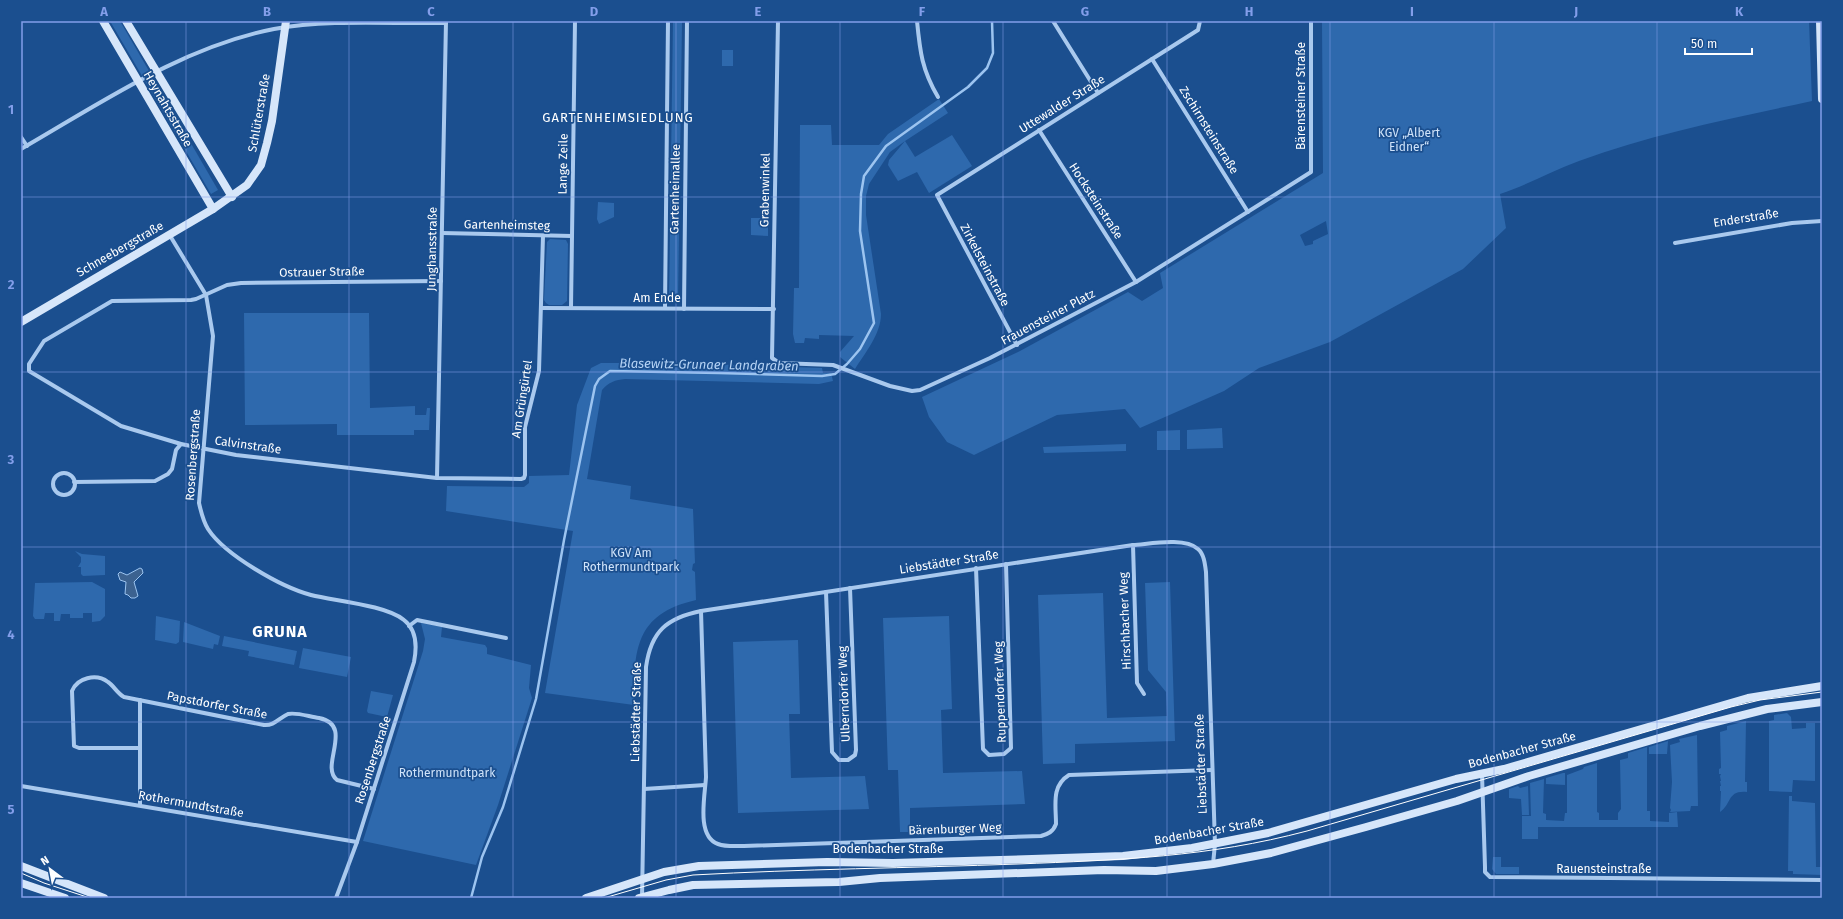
<svg xmlns="http://www.w3.org/2000/svg" width="1843" height="919" viewBox="0 0 1843 919" font-family="'Fira Sans',sans-serif">
<style>
.green{fill:#2e69ad;fill-rule:evenodd}
.water{fill:#3c6290;stroke:#9cc4f0}
.lines{fill:none;stroke-linecap:round;stroke-linejoin:round}
.stream{stroke:#9cc4f0;stroke-width:2.5}
.street{stroke:#a9c9ee;stroke-width:4}
.secondary{stroke:#d6e6fa;stroke-width:8}
.tram{stroke:#fff;stroke-width:1}
.grid{fill:none;stroke:#839eea;stroke-width:1;stroke-opacity:0.55}
.labels{text-anchor:middle;stroke-width:3.5;stroke-linejoin:round;paint-order:stroke}
.street-label{font-size:12px;fill:#fff;stroke:#1b4f8f}
.park-label{font-size:12px;fill:#cfe3fa;stroke:#1b4f8f}
.neighbourhood-label{font-size:13px;letter-spacing:1px;fill:#fff;stroke:#1b4f8f}
.water-label{font-size:13px;font-style:italic;fill:#b5d3f5;stroke:#1b4f8f}
.district-label{font-size:16px;font-weight:bold;letter-spacing:1px;fill:#fff;stroke:#1b4f8f}
.neatline{fill:none;stroke:#839eea;stroke-width:1.5}
.grid-label{font-size:13px;text-anchor:middle;font-weight:bold;fill:#839eea}
</style>
<rect width="100%" height="100%" fill="#1b4f8f"/>
<g class="green">
<polygon points="110,21 120,21 218,190 211,194"/>
<polygon points="673,21 682,21 678,301 669,301"/>
<path d="M1322,21H1809L1812,101C1734,118 1654,133 1579,161C1552,171 1527,185 1500,194L1506,228L1463,269L1330,342L1259,368L1224,391L1140,428L1125,409L1057,415L974,455L947,442L929,417L922,397L1020,351L1128,292L1142,301L1163,288L1160,273L1323,173ZM1326,221L1328,234L1313,241V244L1305,246L1300,235Z"/>
<rect x="722" y="50" width="11" height="16"/>
<path d="M939,99L948,113L905,141L915,157L952,135L972,166L929,193L917,172L898,181L888,165L889,160L905,141L890,152L869,184L866,196V215L881,314C881,334 865,353 855,369L840,357V352L854,336L819,335V339L805,338L804,343H795L793,334L794,288H799L800,125H831L832,145H879L888,134Z"/>
<polygon points="598,202 614,203 614,217 599,224 597,219"/>
<polygon points="751,218 768,218 768,236 751,235"/>
<polygon points="550,239 566,240 568,244 567,301 562,305 549,305 546,303 544,300 547,242"/>
<polygon points="244,313 369,313 370,408 415,406 415,415 426,415 427,408 430,408 429,430 414,430 414,435 337,435 337,424 245,425"/>
<path d="M601,363H677L822,368L823,373H831L833,381L819,384L625,379C615,380 609,382 602,390L587,479L631,486L630,499L693,509L695,563L693,564L692,570L695,572L696,600C634,614 634,651 634,705L545,693L573,531L446,511L447,486L524,487L529,483V476L569,475L577,405L591,368Z"/>
<polygon points="1222,428 1223,448 1187,449 1187,430"/>
<polygon points="1180,430 1180,450 1157,450 1157,431"/>
<polygon points="1126,444 1126,451 1044,453 1043,447"/>
<polygon points="75,551 82,554 105,556 105,575 83,576 81,574 81,567 78,567 81,562 81,557"/>
<polygon points="92,582 105,589 105,616 100,621 92,622 92,613 83,613 83,618 70,618 70,614 61,614 60,621 54,621 54,613 45,613 44,619 35,619 33,616 35,583"/>
<polygon points="1170,582 1175,741 1075,744 1075,763 1043,764 1038,595 1103,593 1107,718 1167,716 1166,692 1148,670 1145,583"/>
<polygon points="156,616 180,621 179,642 176,644 155,640"/>
<polygon points="949,616 952,709 941,710 943,773 1022,771 1025,804 910,808 910,832 900,832 898,770 888,770 883,618"/>
<polygon points="184,622 220,636 218,645 214,644 213,649 183,642"/>
<polygon points="421,623 442,627 441,637 485,645 487,648 487,654 531,665 529,688 532,698 498,805 476,865 363,841 423,651 425,639"/>
<polygon points="224,636 297,651 294,665 248,656 249,651 222,646"/>
<polygon points="798,640 800,714 789,714 791,778 865,776 869,809 738,813 733,642"/>
<polygon points="303,648 351,657 347,677 299,668"/>
<polygon points="371,691 393,695 387,717 368,713 367,711"/>
<polygon points="1787,713 1791,717 1792,729 1806,728 1806,723 1815,723 1815,781 1793,780 1792,792 1769,791 1769,721 1774,720 1774,715"/>
<path d="M1746,721L1745,782H1747V792C1727,790 1732,804 1720,812L1721,791H1720V786H1721L1720,781H1721L1720,776L1721,774H1719V769L1721,768L1720,732L1727,730V726Z"/>
<polygon points="1697,735 1698,806 1691,806 1690,811 1670,812 1671,810 1670,808 1672,782 1670,745 1680,742 1679,739"/>
<polygon points="1668,741 1667,754 1649,754 1649,747"/>
<polygon points="1647,747 1647,811 1650,811 1650,821 1669,822 1669,813 1677,812 1678,827 1538,827 1538,839 1522,839 1522,816 1531,816 1530,783 1544,779 1543,813 1546,814 1546,820 1564,821 1565,813 1567,813 1567,775 1583,769 1584,767 1597,763 1597,812 1599,813 1599,820 1618,820 1618,813 1621,809 1620,760 1628,758 1628,753"/>
<polygon points="1563,773 1565,773 1565,785 1546,784 1546,778"/>
<polygon points="1518,786 1520,788 1528,786 1529,815 1522,815 1521,799 1509,798 1509,789"/>
<polygon points="1789,796 1792,796 1792,801 1815,803 1816,867 1822,867 1822,875 1793,874 1793,871 1788,871"/>
<polygon points="1493,857 1501,857 1501,867 1519,867 1519,874 1496,874 1492,869"/>
</g>
<polygon class="water" points="140,568 142,569 143,573 134,582 138,596 135,598 131,598 128,595 125,594 126,582 120,580 118,574 120,572 127,575"/>
<g class="lines">
<polyline class="stream" points="471,898 482,857 503,807 536,699 564,540 595,386 599,379 610,371 719,373 822,376 835,374 847,364 860,349 874,323 860,231 861,194 864,176 886,146 968,87 987,68 993,53 992,21"/>
<g class="street">
<polyline points="778,21 772,358 779,363 833,365 890,386 912,391 920,390 990,358 1136,282 1311,172 1311,21"/>
<path d="M917,21C920,52 922,70 938,97"/>
<polyline points="1053,21 1098,93"/>
<polyline points="1152,59 1248,212"/>
<polyline points="1039,130 1136,282"/>
<polyline points="21,137 27,146"/>
<path d="M21,149C101,103 182,47 274,29C330,19 389,24 446,23"/>
<polyline points="442,233 572,236"/>
<path d="M169,234L206,295L213,336L199,503C201,512 203,521 208,529C225,555 281,587 311,595C335,601 386,605 404,620C417,630 417,647 414,662L357,842L336,898"/>
<polyline points="1675,243 1792,223 1822,221"/>
<polyline points="441,281 241,283 227,285 196,299 191,300 112,301 44,341 29,364 29,371 121,426 181,444 236,455 437,478 521,479 524,478 525,475 525,427 539,371 543,236"/>
<polyline points="541,308 774,309"/>
<polyline points="571,308 575,21"/>
<polyline points="665,308 668,21"/>
<polyline points="684,309 687,21"/>
<polyline points="1017,345 937,195 1198,30 1200,21"/>
<circle cx="64" cy="484" r="11"/>
<polyline points="437,478 446,21"/>
<polyline points="74,482 155,481 168,474 172,469 176,450 181,444"/>
<polyline points="1133,545 1137,683 1144,694"/>
<polyline points="976,568 983,749 989,755 1004,754 1011,748 1006,564"/>
<polyline points="826,592 832,752 839,760 848,760 855,755 856,750 850,588"/>
<path d="M701,611L706,777C705,796 696,836 718,844C726,847 735,846 744,846L1041,836C1048,834 1053,832 1056,824C1056,805 1051,786 1069,775L1211,770"/>
<polyline points="409,626 417,620 506,638"/>
<path d="M140,748H79L74,746L72,691C77,678 96,673 108,682C114,686 117,693 124,697L264,725C274,726 279,718 288,714C297,712 310,717 319,718C355,725 319,766 337,780L374,789"/>
<polyline points="1482,774 1485,867 1485,872 1490,877 1822,880"/>
<polyline points="21,786 357,842"/>
<polyline points="644,789 705,785"/>
<polyline points="140,805 140,700"/>
<path d="M642,898L646,667C651,631 667,618 701,611L1133,545C1150,544 1184,537 1198,549C1204,554 1205,564 1206,572L1215,844L1213,864"/>
</g>
<g class="secondary">
<polyline points="103,21 213,209"/>
<polyline points="126,21 232,197"/>
<polyline points="1820,21 1822,99"/>
<polyline points="21,322 213,209 247,185 261,165 267,143 272,121 286,21"/>
<polyline points="21,866 104,898"/>
<polyline points="21,883 65,898"/>
<polyline points="586,898 664,872 699,866 827,862 893,863 1032,859 1123,856 1192,848 1268,833 1456,779 1504,769 1748,698 1822,686"/>
<polyline points="639,898 669,890 693,885 839,882 880,878 1104,870 1156,871 1213,864 1271,853 1366,827 1457,801 1529,776 1700,726 1767,709 1822,702"/>
</g>
<g class="tram">
<polyline points="21,873 44,883 90,898"/>
<path d="M604,898L666,880L693,875C801,869 910,868 1018,864C1119,860 1209,857 1307,831L1731,707L1760,700L1822,692"/>
</g>
</g>
<path class="grid" d="M186,21V898M349,21V898M513,21V898M676,21V898M840,21V898M1003,21V898M1167,21V898M1330,21V898M1494,21V898M1657,21V898M21,197H1822M21,372H1822M21,547H1822M21,722H1822"/>
<g class="labels">
<g class="street-label">
<text transform="translate(1301 96) rotate(-90)" y="4">Bärensteiner Straße</text>
<text transform="translate(1062 104) rotate(-32)" y="4">Uttewalder Straße</text>
<text transform="translate(168 109) rotate(60)" y="4">Heynahtsstraße</text>
<text transform="translate(259 113) rotate(-80)" y="4">Schlüterstraße</text>
<text transform="translate(1209 130) rotate(58)" y="4">Zschirnsteinstraße</text>
<text transform="translate(563 164) rotate(-89)" y="4">Lange Zeile</text>
<text transform="translate(675 189) rotate(-89)" y="4">Gartenheimallee</text>
<text transform="translate(765 190) rotate(-89)" y="4">Grabenwinkel</text>
<text transform="translate(1096 201) rotate(57)" y="4">Hocksteinstraße</text>
<text transform="translate(1746 218) rotate(-9)" y="4">Enderstraße</text>
<text transform="translate(507 225) rotate(1)" y="4">Gartenheimsteg</text>
<text transform="translate(120 249) rotate(-30)" y="4">Schneebergstraße</text>
<text transform="translate(432 249) rotate(-89)" y="4">Junghansstraße</text>
<text transform="translate(985 265) rotate(62)" y="4">Zirkelsteinstraße</text>
<text transform="translate(322 272) rotate(-1)" y="4">Ostrauer Straße</text>
<text x="657" y="302">Am Ende</text>
<text transform="translate(1048 317) rotate(-28)" y="4">Frauensteiner Platz</text>
<text transform="translate(522 399) rotate(-81)" y="4">Am Grüngürtel</text>
<text transform="translate(248 445) rotate(8)" y="4">Calvinstraße</text>
<text transform="translate(193 455) rotate(-86)" y="4">Rosenbergstraße</text>
<text transform="translate(949 562) rotate(-9)" y="4">Liebstädter Straße</text>
<text transform="translate(1125 621) rotate(-92)" y="4">Hirschbacher Weg</text>
<text transform="translate(1000 692) rotate(-92)" y="4">Ruppendorfer Weg</text>
<text transform="translate(844 694) rotate(-92)" y="4">Ulberndorfer Weg</text>
<text transform="translate(217 705) rotate(11)" y="4">Papstdorfer Straße</text>
<text transform="translate(636 712) rotate(-89)" y="4">Liebstädter Straße</text>
<text transform="translate(1522 750) rotate(-15)" y="4">Bodenbacher Straße</text>
<text transform="translate(373 760) rotate(-72)" y="4">Rosenbergstraße</text>
<text transform="translate(1201 764) rotate(-92)" y="4">Liebstädter Straße</text>
<text transform="translate(191 804) rotate(10)" y="4">Rothermundtstraße</text>
<text transform="translate(955 829) rotate(-2)" y="4">Bärenburger Weg</text>
<text transform="translate(1209 831) rotate(-10)" y="4">Bodenbacher Straße</text>
<text x="888" y="853">Bodenbacher Straße</text>
<text x="1604" y="873">Rauensteinstraße</text>
</g>
<g class="park-label">
<text x="1409" y="137">KGV „Albert<tspan x="1409" dy="14">Eidner“</tspan></text>
<text x="631" y="557">KGV Am<tspan x="631" dy="14">Rothermundtpark</tspan></text>
<text x="447" y="777">Rothermundtpark</text>
</g>
<g class="neighbourhood-label">
<text x="618" y="122">GARTENHEIMSIEDLUNG</text>
</g>
<g class="water-label">
<text transform="translate(709 364) rotate(1)" y="5">Blasewitz‐Grunaer Landgraben</text>
</g>
<g class="district-label">
<text x="280" y="637">GRUNA</text>
</g>
</g>
<rect width="1843" height="919" fill="none" stroke="#1b4f8f" stroke-width="44"/>
<g transform="translate(50 869) rotate(328)" stroke="#1b4f8f" stroke-width="3" paint-order="stroke">
<path d="M0-3L7 15L0 10L-7 15Z" fill="#ffffff"/>
<text y="-6" font-size="11" font-weight="bold" text-anchor="middle" fill="#ffffff">N</text>
</g>
<path d="M1685 48v6h67v-6" fill="none" stroke="#ffffff" stroke-width="2"/>
<text x="1691" y="48" font-size="12" fill="#ffffff" stroke="#1b4f8f" stroke-width="3" paint-order="stroke">50 m</text>
<rect x="22" y="22" width="1799" height="875" class="neatline"/>
<g class="grid-label">
<text x="104" y="16">A</text>
<text x="267" y="16">B</text>
<text x="431" y="16">C</text>
<text x="594" y="16">D</text>
<text x="758" y="16">E</text>
<text x="922" y="16">F</text>
<text x="1085" y="16">G</text>
<text x="1249" y="16">H</text>
<text x="1412" y="16">I</text>
<text x="1576" y="16">J</text>
<text x="1739" y="16">K</text>
<text x="11" y="114">1</text>
<text x="11" y="289">2</text>
<text x="11" y="464">3</text>
<text x="11" y="639">4</text>
<text x="11" y="814">5</text>
</g>
</svg>
